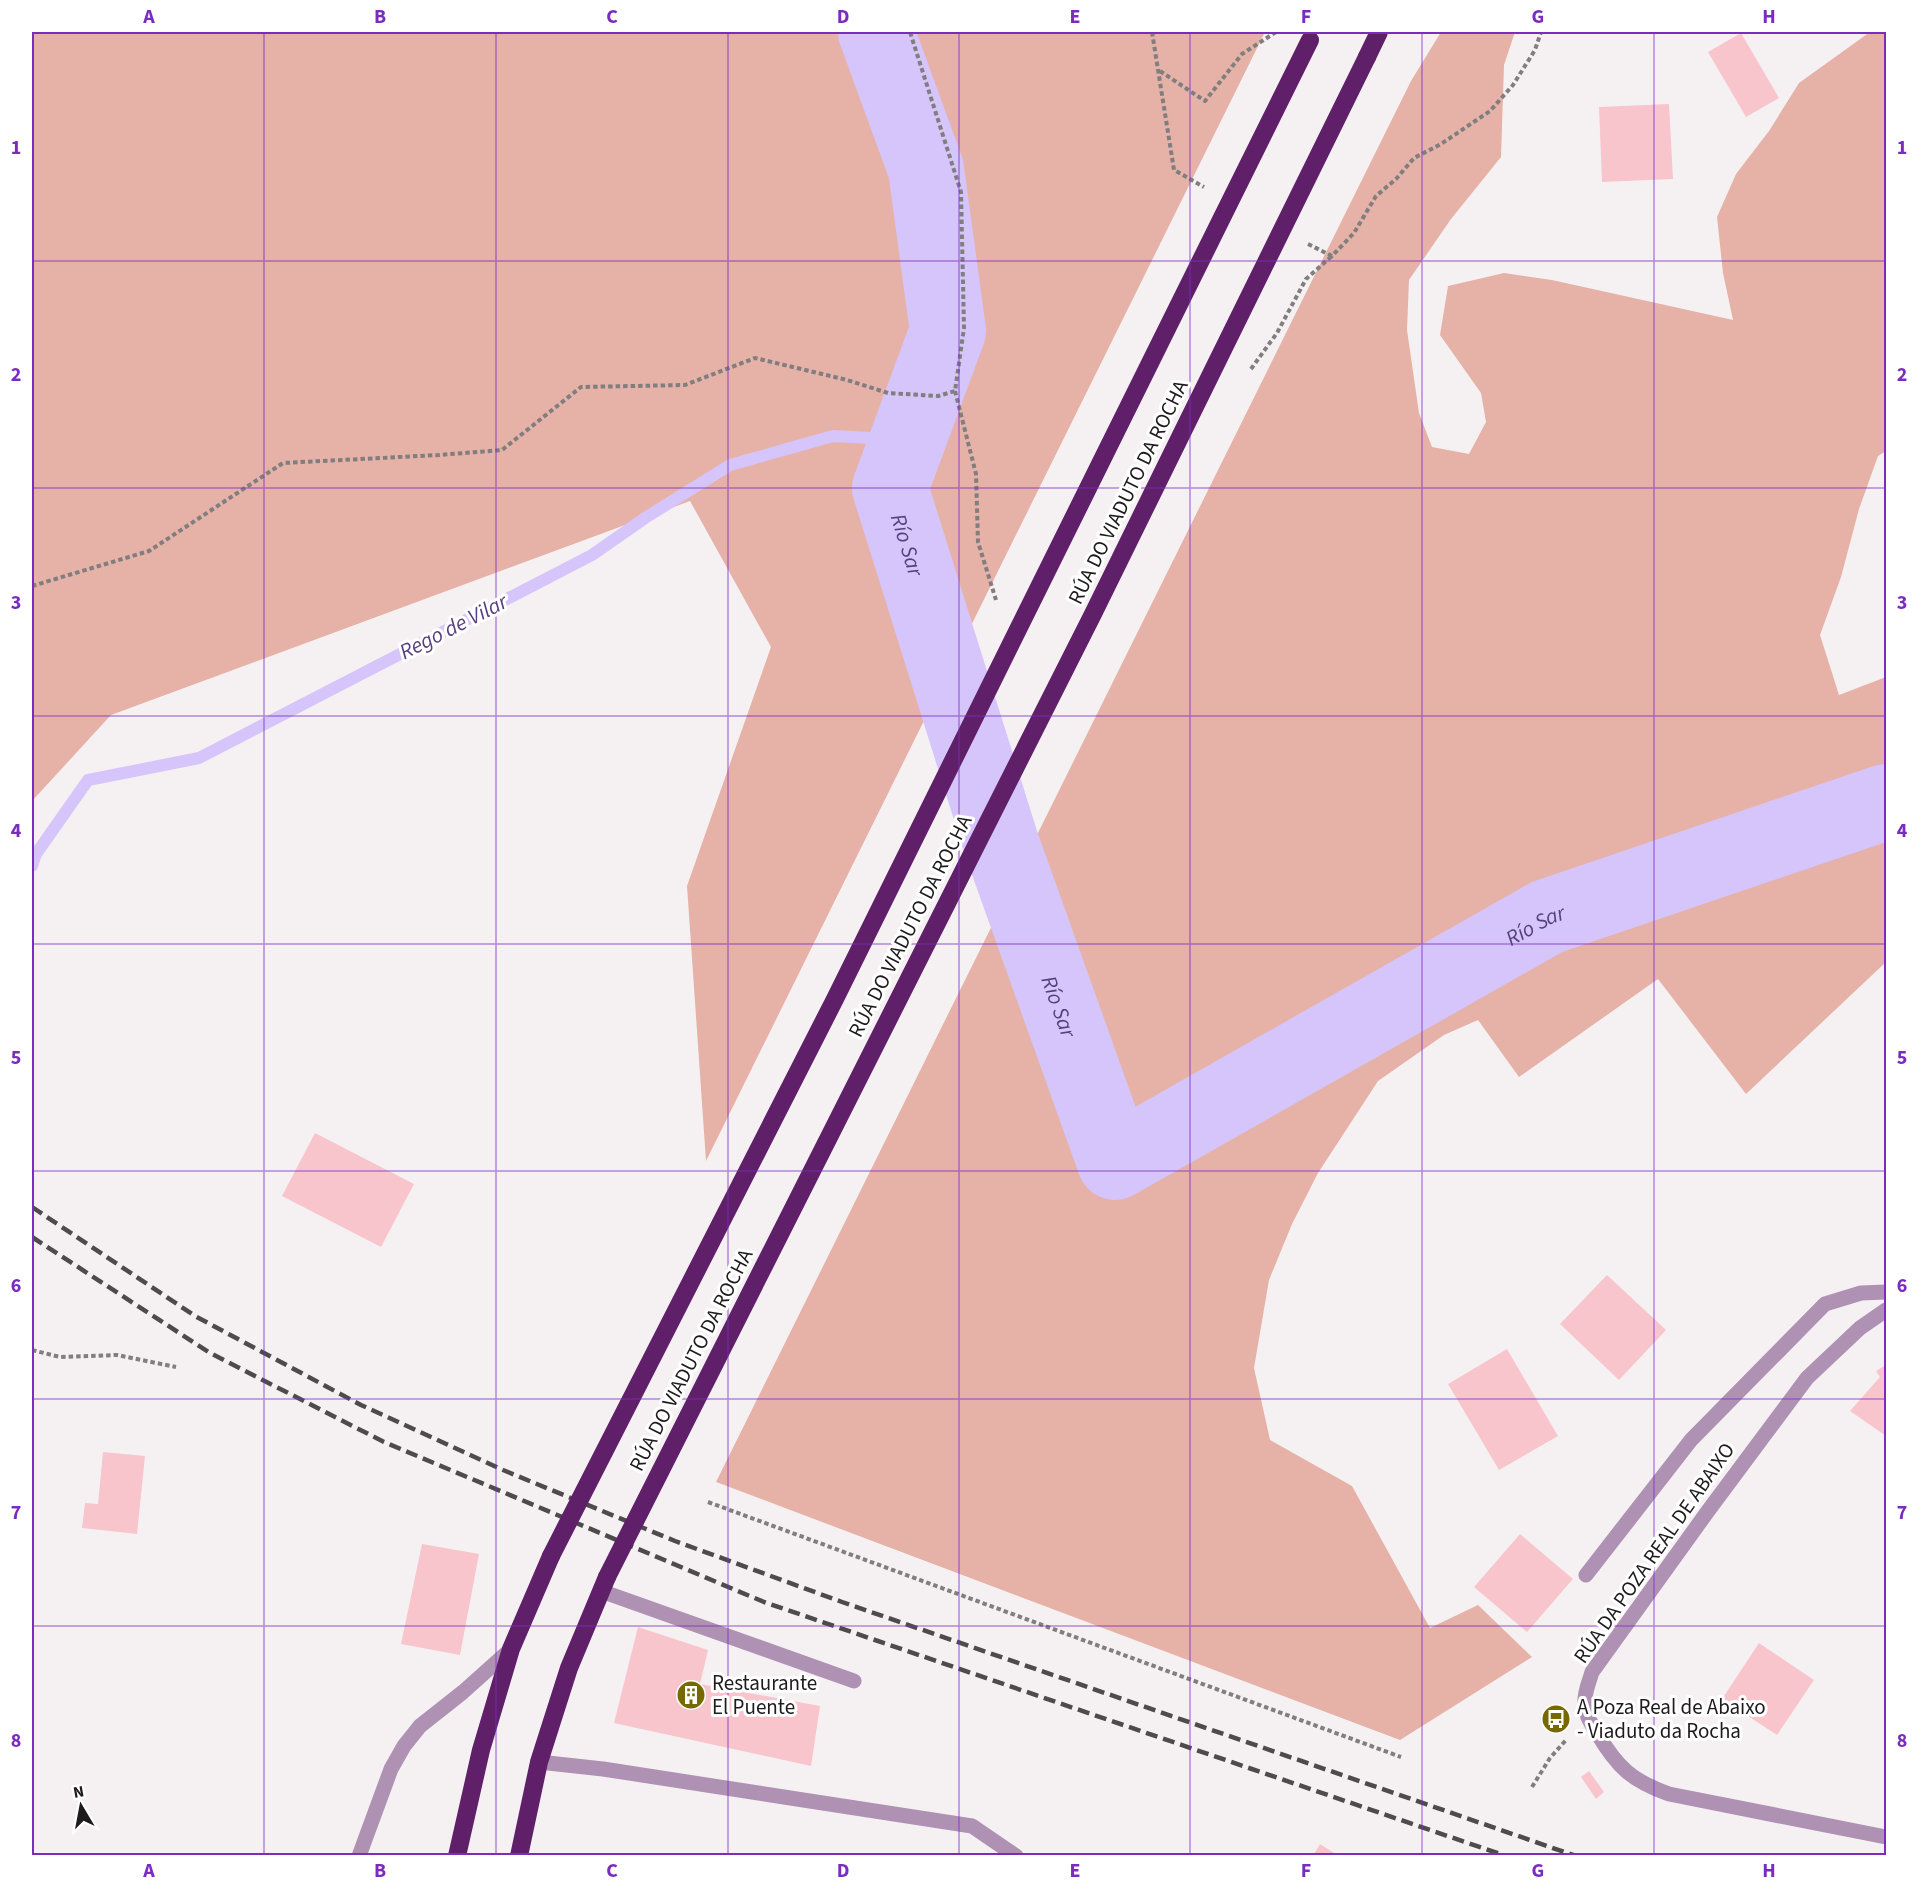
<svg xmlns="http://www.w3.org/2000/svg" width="1918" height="1887" viewBox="0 0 1918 1887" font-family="'Source Sans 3',sans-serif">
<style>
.green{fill:#e6b1a7}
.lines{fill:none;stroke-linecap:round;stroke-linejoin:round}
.stream{stroke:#d6c5fa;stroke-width:12}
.river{stroke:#d6c5fa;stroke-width:76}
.building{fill:#f8c5cd}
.path{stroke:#817e7f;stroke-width:4;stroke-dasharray:4.5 3;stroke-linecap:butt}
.lane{stroke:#af91b4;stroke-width:15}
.street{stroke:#af91b4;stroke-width:15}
.highway{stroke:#5f1f69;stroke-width:18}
.rail{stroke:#4d4b4c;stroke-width:4.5;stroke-dasharray:12 6;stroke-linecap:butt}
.highway-bridge{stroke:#5f1f69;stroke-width:18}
.grid{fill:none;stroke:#7b2cbf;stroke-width:1.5;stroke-opacity:0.55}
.labels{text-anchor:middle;stroke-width:6;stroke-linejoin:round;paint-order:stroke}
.street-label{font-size:21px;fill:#1d1b1c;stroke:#fff}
.poi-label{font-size:21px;fill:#1d1b1c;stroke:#fff;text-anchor:start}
.water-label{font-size:22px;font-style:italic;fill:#57407f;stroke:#fff}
.neatline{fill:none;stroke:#7b2cbf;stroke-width:2}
.grid-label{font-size:20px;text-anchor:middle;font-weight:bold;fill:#7b2cbf}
</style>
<rect width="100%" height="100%" fill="#f5f1f3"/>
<g class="green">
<polygon points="32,32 1265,32 706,1161 687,886 771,647 690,501 111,715 32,801"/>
<polygon points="1441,32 1515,32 1504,65 1501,157 1451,219 1409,280 1407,330 1419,413 1432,447 1469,454 1486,422 1481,393 1440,335 1448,286 1504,273 1552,280 1733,320 1723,273 1717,217 1736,174 1769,131 1799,83 1870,32 1886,32 1886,451 1878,456 1859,509 1841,577 1820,635 1839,695 1886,677 1886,962 1746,1094 1658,979 1519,1077 1478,1020 1444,1035 1378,1081 1318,1173 1292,1224 1269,1280 1254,1368 1270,1440 1352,1486 1430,1628 1478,1605 1532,1657 1400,1740 716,1482 1411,81"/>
</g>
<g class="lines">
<polyline class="stream" points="32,866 36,854 88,780 199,758 592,555 645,518 730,465 833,436 908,440"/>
<path class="river" id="s1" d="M876,32L926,169L948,331L890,488L1001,843L1115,1162L1547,917L1886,802"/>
</g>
<g class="building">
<polygon points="1741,33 1779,98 1746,117 1708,52"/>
<polygon points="1669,104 1673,179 1602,182 1599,107"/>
<polygon points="315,1133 414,1184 381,1247 282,1196"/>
<polygon points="1607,1275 1666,1330 1619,1380 1560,1324"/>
<polygon points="1507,1349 1558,1436 1499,1470 1448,1384"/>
<polygon points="1886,1365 1886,1436 1850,1411 1880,1377 1876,1371"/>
<polygon points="103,1452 145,1456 137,1534 82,1528 85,1503 98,1504"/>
<polygon points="1520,1534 1573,1579 1527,1632 1474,1587"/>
<polygon points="422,1544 479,1554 460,1655 401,1644"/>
<polygon points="638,1627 708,1650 700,1684 820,1706 811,1766 614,1723"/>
<polygon points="1759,1643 1814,1680 1777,1735 1722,1699"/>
<polygon points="1589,1771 1604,1792 1596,1799 1581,1777"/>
<polygon points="1320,1844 1339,1856 1313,1856"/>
</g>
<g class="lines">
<g class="path">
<polyline points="1152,32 1174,170 1204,187"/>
<polyline points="1160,71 1205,101 1242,54 1276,32"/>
<polyline points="1308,244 1332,256 1354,233 1376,196 1396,179 1414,158 1441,144 1490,111 1513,85 1535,50 1541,32"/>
<polyline points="1251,369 1277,333 1306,279 1332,256"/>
<polyline points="955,391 976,474 978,542 996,600"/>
<polyline points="32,586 149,551 283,463 439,455 502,450 581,387 685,385 755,358 847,380 888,393 938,396 955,391 964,328 961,192 910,32"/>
<polyline points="32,1350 60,1357 117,1355 176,1367"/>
<polyline points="708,1502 1401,1757"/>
<polyline points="1532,1787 1550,1758 1566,1740"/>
</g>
<g class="lane">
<polyline points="1586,1575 1691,1440 1825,1304 1861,1293 1886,1292"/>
<polyline points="601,1591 854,1681"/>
<polyline points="539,1762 603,1769 972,1826 1016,1856"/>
</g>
<g class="street">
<path d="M1886,1310L1860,1328L1807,1378L1708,1511L1592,1672C1589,1683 1584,1692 1585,1704C1585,1715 1591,1723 1597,1733C1617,1767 1632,1781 1669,1794L1886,1837"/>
<polyline points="359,1856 391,1769 404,1746 420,1726 463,1692 511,1649"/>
</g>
<g class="highway">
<polyline points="1367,57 1379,32"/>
<polyline points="457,1856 481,1750 511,1649 551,1556"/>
<polyline points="519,1856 539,1762 569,1668 607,1577"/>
</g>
<g class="rail">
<polyline points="32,1207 195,1316 361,1405 503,1470 675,1541 842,1602 1576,1856"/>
<polyline points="32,1237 210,1353 384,1442 764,1602 1506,1856"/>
</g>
<g class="highway-bridge">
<polyline points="551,1556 835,999 1310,40"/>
<polyline points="607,1577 1093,614 1367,57"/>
</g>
</g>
<path class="grid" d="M264,32V1856M496,32V1856M728,32V1856M959,32V1856M1190,32V1856M1422,32V1856M1654,32V1856M32,261H1886M32,488H1886M32,716H1886M32,944H1886M32,1171H1886M32,1399H1886M32,1626H1886"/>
<defs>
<g id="building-disc" transform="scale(1.5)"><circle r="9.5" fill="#766900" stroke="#fff"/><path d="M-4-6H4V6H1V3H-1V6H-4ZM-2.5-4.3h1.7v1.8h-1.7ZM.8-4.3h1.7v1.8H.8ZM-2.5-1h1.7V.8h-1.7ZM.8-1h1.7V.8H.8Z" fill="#fff"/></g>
<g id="bus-disc" transform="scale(1.5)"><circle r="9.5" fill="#766900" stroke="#fff"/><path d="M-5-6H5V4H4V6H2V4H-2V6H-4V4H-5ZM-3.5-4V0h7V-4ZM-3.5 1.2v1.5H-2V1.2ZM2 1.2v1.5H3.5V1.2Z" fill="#fff"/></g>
</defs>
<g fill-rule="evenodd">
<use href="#building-disc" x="691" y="1695"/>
<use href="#bus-disc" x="1556" y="1719"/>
</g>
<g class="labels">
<g class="street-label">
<text transform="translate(1128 492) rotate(-64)" y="7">RÚA DO VIADUTO DA ROCHA</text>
<text transform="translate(910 926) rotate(-63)" y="7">RÚA DO VIADUTO DA ROCHA</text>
<text transform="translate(691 1360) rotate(-63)" y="7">RÚA DO VIADUTO DA ROCHA</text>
<text transform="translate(1654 1553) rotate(-55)" y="7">RÚA DA POZA REAL DE ABAIXO</text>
</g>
<g class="poi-label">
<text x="712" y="1690">Restaurante<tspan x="712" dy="24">El Puente</tspan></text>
<text x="1577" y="1714">A Poza Real de Abaixo<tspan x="1577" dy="24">- Viaduto da Rocha</tspan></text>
</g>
<g class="water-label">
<text dy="8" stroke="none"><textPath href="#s1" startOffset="536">Río Sar</textPath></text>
<text transform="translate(453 626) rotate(-27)" y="8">Rego de Vilar</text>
<text dy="8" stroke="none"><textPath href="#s1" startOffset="1670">Río Sar</textPath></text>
<text dy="8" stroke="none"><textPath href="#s1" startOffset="1022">Río Sar</textPath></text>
</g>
</g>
<rect width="1918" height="1887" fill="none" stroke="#ffffff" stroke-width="66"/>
<g transform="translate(81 1806) rotate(350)" stroke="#ffffff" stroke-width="4.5" paint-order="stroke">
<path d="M0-4.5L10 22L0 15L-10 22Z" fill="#1d1b1c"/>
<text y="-9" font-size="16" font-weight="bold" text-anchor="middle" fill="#1d1b1c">N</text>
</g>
<rect x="33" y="33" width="1852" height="1821" class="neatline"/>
<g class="grid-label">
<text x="149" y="23">A</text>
<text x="380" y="23">B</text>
<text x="612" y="23">C</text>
<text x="843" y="23">D</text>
<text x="1075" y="23">E</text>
<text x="1306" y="23">F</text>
<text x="1538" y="23">G</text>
<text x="1769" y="23">H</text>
<text x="16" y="154">1</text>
<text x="1902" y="154">1</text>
<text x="16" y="381">2</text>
<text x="1902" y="381">2</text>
<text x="16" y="609">3</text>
<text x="1902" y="609">3</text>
<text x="16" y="837">4</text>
<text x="1902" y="837">4</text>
<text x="16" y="1064">5</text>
<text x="1902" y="1064">5</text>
<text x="16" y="1292">6</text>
<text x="1902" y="1292">6</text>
<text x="16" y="1519">7</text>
<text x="1902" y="1519">7</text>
<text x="16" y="1747">8</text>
<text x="1902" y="1747">8</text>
<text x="149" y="1877">A</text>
<text x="380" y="1877">B</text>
<text x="612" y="1877">C</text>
<text x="843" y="1877">D</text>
<text x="1075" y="1877">E</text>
<text x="1306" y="1877">F</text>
<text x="1538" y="1877">G</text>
<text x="1769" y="1877">H</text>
</g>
</svg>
